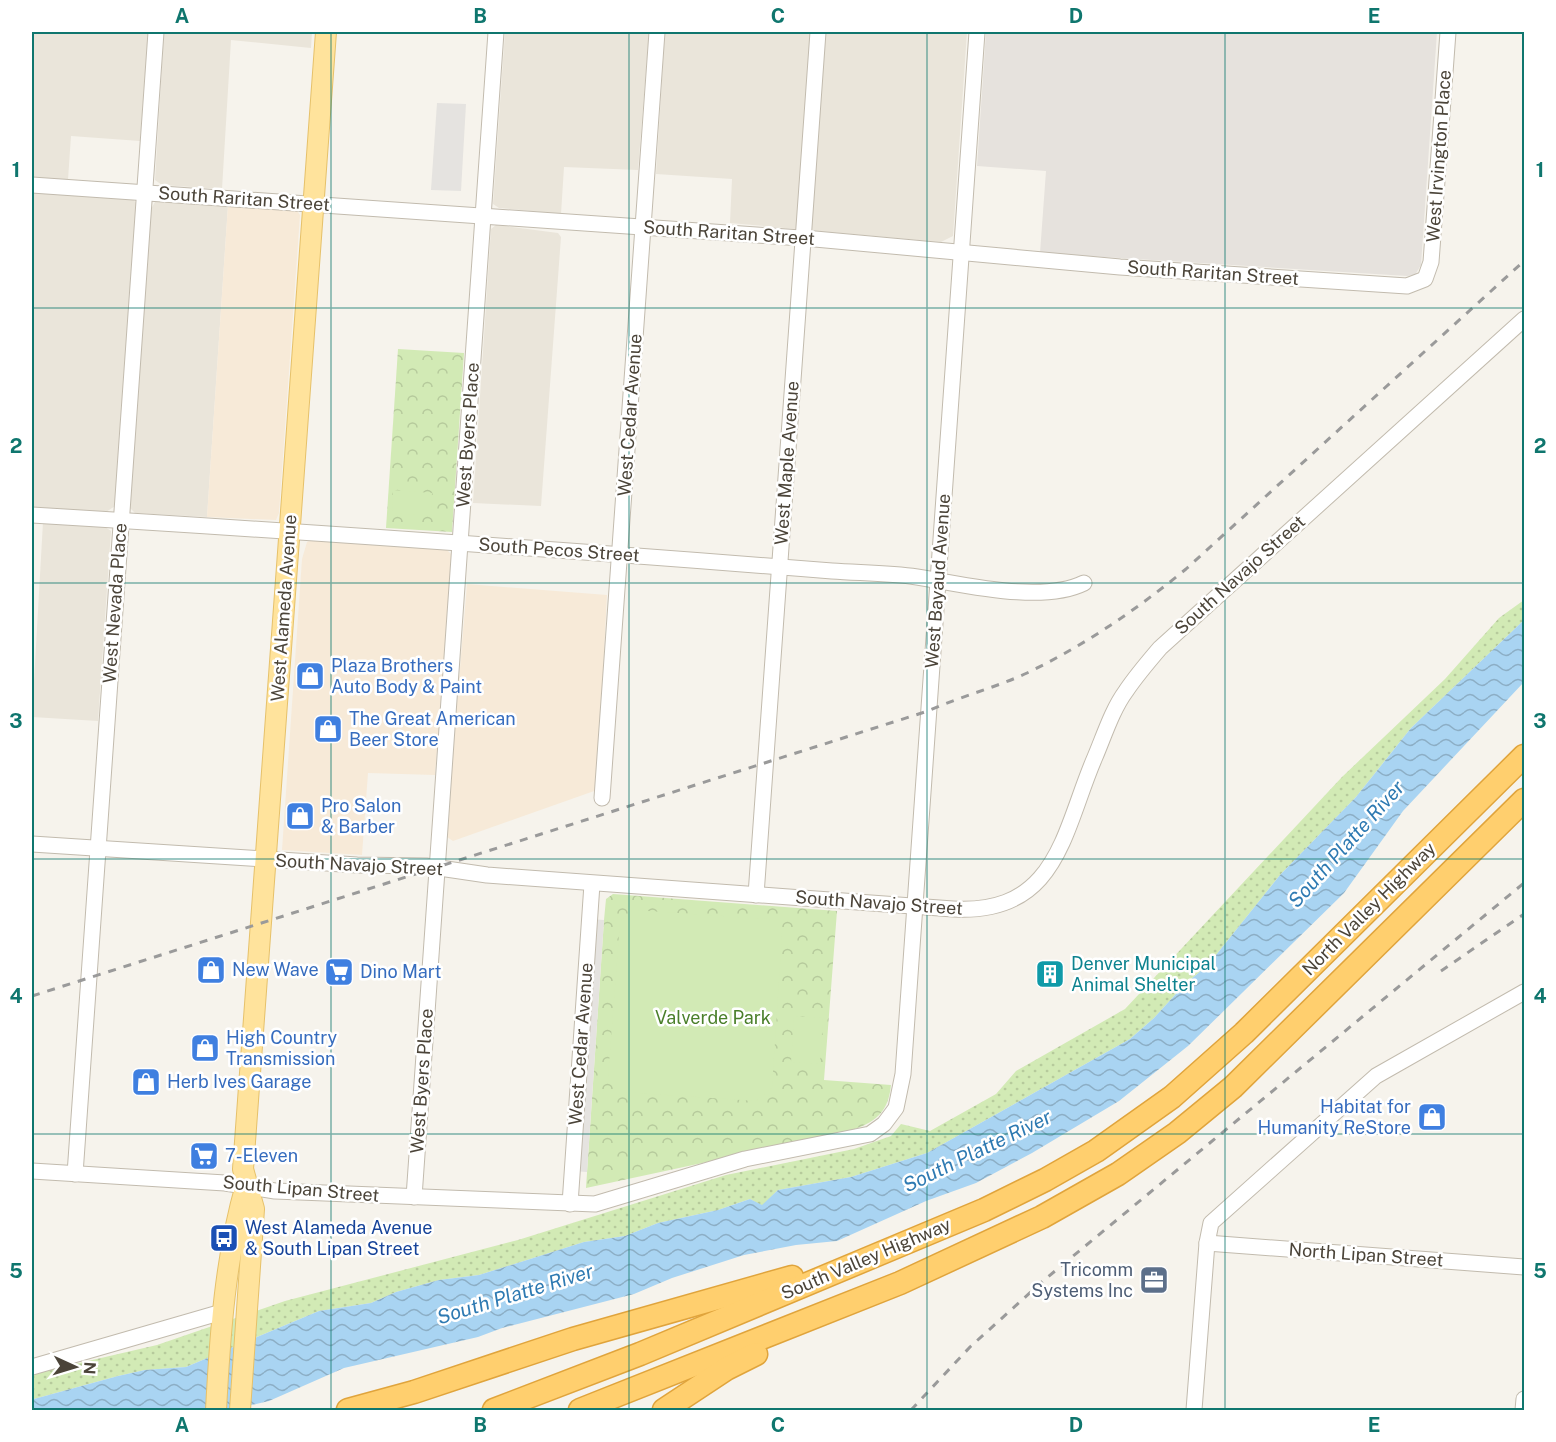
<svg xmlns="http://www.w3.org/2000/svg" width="1556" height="1442" viewBox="0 0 1556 1442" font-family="'Public Sans',sans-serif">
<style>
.residential{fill:#eae5da}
.commercial{fill:#f7ead8}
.industrial{fill:#e6e2dd}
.grass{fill:url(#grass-dots)}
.park{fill:url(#park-crowns)}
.garden{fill:#d2eab5}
.parking{fill:#e5e3e0}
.water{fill:url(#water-waves)}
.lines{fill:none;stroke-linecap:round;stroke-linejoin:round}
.minor-casing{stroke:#c2bbae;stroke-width:17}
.major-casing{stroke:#e6c16a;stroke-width:22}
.highway-casing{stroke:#e0a43c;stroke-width:25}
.minor{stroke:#fff;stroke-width:15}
.major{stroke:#ffe39c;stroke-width:20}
.highway{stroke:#ffcf6e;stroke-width:22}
.rail{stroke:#9a9a9a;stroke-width:3;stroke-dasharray:8 8;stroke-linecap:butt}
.grid{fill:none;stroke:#0f766e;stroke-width:1.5;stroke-opacity:0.55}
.labels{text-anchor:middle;stroke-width:5;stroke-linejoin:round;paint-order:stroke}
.street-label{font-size:18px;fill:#4b4439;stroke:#fff}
.shop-label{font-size:18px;fill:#366cbe;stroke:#fff;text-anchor:start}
.culture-label{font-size:18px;fill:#0d838f;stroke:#fff;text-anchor:start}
.park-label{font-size:18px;fill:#4a7f2a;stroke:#fff}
.transit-label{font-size:18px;fill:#164399;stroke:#fff;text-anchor:start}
.service-label{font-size:18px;fill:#4e5e75;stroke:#fff;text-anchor:end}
.water-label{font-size:20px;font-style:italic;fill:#2e7ab2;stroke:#fff}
.neatline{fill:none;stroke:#0f766e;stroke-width:2}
.grid-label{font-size:20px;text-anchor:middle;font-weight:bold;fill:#0f766e}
</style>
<defs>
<pattern id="grass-dots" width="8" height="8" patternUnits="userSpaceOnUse" patternTransform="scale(1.5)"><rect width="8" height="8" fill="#d2eab5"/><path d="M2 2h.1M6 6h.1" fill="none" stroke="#b6ca9c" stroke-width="1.8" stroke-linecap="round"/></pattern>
<pattern id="park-crowns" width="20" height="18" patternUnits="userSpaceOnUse" patternTransform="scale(1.5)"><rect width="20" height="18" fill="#d2eab5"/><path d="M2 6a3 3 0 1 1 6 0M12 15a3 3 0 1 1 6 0" fill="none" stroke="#b6ca9c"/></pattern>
<pattern id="water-waves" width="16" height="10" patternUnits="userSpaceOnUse" patternTransform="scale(1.5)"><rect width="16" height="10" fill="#a9d4f2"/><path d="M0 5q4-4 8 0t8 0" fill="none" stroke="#8caec5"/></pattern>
</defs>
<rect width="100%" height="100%" fill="#f6f3ec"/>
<g class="residential">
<polygon points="32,32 148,32 140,141 71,136 67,194 132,198 136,203 115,506 106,512 32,507"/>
<polygon points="164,32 312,32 311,48 231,40 222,189 162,185 155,180"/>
<polygon points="505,32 649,32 638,170 564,167 561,214 499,208 493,204"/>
<polygon points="665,32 967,32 953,236 941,242 730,223 732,179 656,174"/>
<polygon points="155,202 228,205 207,517 135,513 130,508 151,209"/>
<polygon points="496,225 558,233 561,237 541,506 473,503 491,229"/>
<polygon points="43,522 105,527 111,531 98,721 32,717"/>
</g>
<g class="commercial">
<polygon points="228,205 296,209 300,215 279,513 276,520 207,517"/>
<polygon points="315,538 447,550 452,555 435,775 368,773 362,855 282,850 302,559 307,542"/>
<polygon points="467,584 607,595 597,790 453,841 447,837 447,824"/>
</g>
<polygon class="industrial" points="986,32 1437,32 1421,265 1415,275 1407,276 1040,253 1046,171 977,166"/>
<polygon class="grass" points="1524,600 1524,620 1411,728 1356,797 1280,875 1208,965 1184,985 1154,1018 1130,1039 927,1153 851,1177 778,1190 762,1206 750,1199 718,1210 658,1223 625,1236 584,1242 479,1275 439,1280 396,1292 371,1303 319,1311 186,1367 145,1370 118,1376 34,1399 32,1405 32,1374 157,1345 285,1301 518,1240 726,1175 854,1149 891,1136 901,1124 930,1131 996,1094 1016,1071 1125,1009 1342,777 1445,679 1499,618"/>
<g class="park">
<polygon points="398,349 464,353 452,532 386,528"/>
<path d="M613,894L837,911L824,1080L891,1085C888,1117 870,1125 842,1133L586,1188L604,920L606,899Z"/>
</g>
<g class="garden">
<polygon points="393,490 432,493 431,516 392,513"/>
<polygon points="633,910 769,919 782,935 772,1088 756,1101 623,1092 608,1077 620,921"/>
<polygon points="794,1016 823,1018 820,1064 791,1062"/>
</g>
<g class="parking">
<polygon points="437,103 466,104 461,191 431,190"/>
<polygon points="590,919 604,920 587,1172 572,1171"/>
</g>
<polygon class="water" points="1524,620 1524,682 1403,811 1344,893 1188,1046 1119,1101 1032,1153 976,1183 926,1201 837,1241 796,1245 744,1255 672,1278 634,1294 502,1328 478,1337 344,1368 269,1401 230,1410 32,1410 34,1399 118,1376 145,1370 186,1367 319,1311 371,1303 396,1292 439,1280 479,1275 584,1242 625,1236 658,1223 718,1210 750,1199 762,1205 778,1190 851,1177 927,1153 1130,1039 1154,1018 1184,985 1208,965 1280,875 1356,797 1411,728"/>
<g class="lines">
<g class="minor-casing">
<g id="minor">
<polyline points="32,185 815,239 1120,267 1407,286 1425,279 1431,262 1448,32"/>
<path d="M32,515C298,531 565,550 832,571C860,573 889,573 917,577C963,584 1041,604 1084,583"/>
<polyline points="602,798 657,32"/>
<path d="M32,844L357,865L426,866L487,875L953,909C1058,915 1063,831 1095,757C1104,736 1112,710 1126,691C1136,676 1148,662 1160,648L1524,319"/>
<polyline points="756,895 818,32"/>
<polyline points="32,1171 225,1183 275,1191 595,1204 745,1159 870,1134 884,1124 896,1108 903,1074 977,32"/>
<polyline points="75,1174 156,32"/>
<polyline points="414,1197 496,32"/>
<polyline points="570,1204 592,884"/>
<polyline points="1207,1243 1524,1267"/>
<polyline points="32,1367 222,1312"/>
<polyline points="1194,1410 1207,1243 1211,1223 1376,1076 1524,992"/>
<polyline points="1523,1410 1524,1399"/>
</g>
</g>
<g class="major-casing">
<g id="major">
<path d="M216,1410C220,1335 225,1258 246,1185"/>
<polyline points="240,1410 254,1209 243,1169 326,32"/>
</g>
</g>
<g class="highway-casing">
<g id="highway">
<polyline points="348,1410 414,1392 573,1339 792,1277"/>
<polyline points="494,1410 640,1354 984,1210 1045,1180 1096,1151 1172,1097 1244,1033 1524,756"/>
<polyline points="580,1410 900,1283 1042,1217 1118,1174 1177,1133 1233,1087 1524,800"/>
<polyline points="664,1410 726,1369 756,1354"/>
</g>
</g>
<use href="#minor" class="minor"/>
<use href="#major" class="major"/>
<use href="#highway" class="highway"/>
<g class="rail">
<polyline points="1441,971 1524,914"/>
<path d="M32,996L928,711C961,696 995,688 1027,673C1085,645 1136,610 1186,569L1524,261"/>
<polyline points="911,1410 970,1347 1043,1281 1524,883"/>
</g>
</g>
<path class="grid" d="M331,32V1410M629,32V1410M927,32V1410M1225,32V1410M32,308H1524M32,583H1524M32,859H1524M32,1134H1524"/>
<defs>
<g id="shop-square" transform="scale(1.5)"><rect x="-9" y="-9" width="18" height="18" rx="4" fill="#3f7fe0" stroke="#fff"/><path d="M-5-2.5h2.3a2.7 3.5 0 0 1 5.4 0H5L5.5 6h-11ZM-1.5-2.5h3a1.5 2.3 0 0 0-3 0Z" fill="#fff"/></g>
<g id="supermarket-square" transform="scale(1.5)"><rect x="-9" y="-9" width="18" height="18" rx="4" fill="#3f7fe0" stroke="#fff"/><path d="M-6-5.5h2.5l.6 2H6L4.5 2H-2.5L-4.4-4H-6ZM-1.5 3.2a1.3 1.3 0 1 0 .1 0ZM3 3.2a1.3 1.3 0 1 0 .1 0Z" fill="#fff"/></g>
<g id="building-square" transform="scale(1.5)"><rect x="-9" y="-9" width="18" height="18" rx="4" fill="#0f9aa8" stroke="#fff"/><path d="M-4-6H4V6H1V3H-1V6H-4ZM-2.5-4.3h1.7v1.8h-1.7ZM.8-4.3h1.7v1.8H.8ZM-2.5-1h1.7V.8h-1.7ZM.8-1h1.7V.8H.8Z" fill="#fff"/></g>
<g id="bus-square" transform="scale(1.5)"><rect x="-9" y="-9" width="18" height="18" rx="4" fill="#1a4fb4" stroke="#fff"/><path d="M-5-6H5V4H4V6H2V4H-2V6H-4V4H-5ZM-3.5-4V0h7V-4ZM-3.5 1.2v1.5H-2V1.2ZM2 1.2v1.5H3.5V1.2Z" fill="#fff"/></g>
<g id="office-square" transform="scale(1.5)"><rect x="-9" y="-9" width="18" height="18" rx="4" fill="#5c6f8a" stroke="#fff"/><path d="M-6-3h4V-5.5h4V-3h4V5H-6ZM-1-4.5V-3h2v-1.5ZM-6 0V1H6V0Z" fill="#fff"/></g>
</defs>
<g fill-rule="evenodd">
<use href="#shop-square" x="310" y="676"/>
<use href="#shop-square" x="328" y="729"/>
<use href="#shop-square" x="300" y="816"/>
<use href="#shop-square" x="211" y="970"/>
<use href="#supermarket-square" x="339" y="972"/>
<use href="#building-square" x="1050" y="974"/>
<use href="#shop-square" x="205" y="1048"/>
<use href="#shop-square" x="146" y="1082"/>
<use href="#shop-square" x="1432" y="1117"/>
<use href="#supermarket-square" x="204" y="1156"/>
<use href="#bus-square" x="224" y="1238"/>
<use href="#office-square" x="1154" y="1280"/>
</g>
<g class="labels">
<g class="street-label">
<text transform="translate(1439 156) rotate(-86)" y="6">West Irvington Place</text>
<text transform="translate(244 199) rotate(4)" y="6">South Raritan Street</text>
<text transform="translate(729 233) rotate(4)" y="6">South Raritan Street</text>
<text transform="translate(1213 273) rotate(4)" y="6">South Raritan Street</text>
<text transform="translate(630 415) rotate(-86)" y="6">West Cedar Avenue</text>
<text transform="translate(468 435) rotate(-86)" y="6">West Byers Place</text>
<text transform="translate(787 463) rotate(-86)" y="6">West Maple Avenue</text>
<text transform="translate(559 550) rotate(4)" y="6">South Pecos Street</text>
<text transform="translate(1240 575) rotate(-42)" y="6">South Navajo Street</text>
<text transform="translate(938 581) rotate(-86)" y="6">West Bayaud Avenue</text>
<text transform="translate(115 603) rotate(-86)" y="6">West Nevada Place</text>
<text transform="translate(284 608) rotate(-86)" y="6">West Alameda Avenue</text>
<text transform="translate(359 865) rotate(3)" y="6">South Navajo Street</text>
<text transform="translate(879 903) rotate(4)" y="6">South Navajo Street</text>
<text transform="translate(1369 909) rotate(-45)" y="6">North Valley Highway</text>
<text transform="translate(581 1044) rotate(-86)" y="6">West Cedar Avenue</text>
<text transform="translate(422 1081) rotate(-86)" y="6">West Byers Place</text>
<text transform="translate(301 1189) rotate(5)" y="6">South Lipan Street</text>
<text transform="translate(1366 1255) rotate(4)" y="6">North Lipan Street</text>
<text transform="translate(866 1259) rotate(-23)" y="6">South Valley Highway</text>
</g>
<g class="shop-label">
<text x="331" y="672">Plaza Brothers<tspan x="331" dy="21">Auto Body &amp; Paint</tspan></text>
<text x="349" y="725">The Great American<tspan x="349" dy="21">Beer Store</tspan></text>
<text x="321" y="812">Pro Salon<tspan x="321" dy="21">&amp; Barber</tspan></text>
<text x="232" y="976">New Wave</text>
<text x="360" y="978">Dino Mart</text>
<text x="226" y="1044">High Country<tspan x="226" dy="21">Transmission</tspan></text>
<text x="167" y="1088">Herb Ives Garage</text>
<text x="1411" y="1113" text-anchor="end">Habitat for<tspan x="1411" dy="21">Humanity ReStore</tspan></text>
<text x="225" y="1162">7-Eleven</text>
</g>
<g class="culture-label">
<text x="1071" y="970">Denver Municipal<tspan x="1071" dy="21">Animal Shelter</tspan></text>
</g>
<g class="park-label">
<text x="713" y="1024">Valverde Park</text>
</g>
<g class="transit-label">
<text x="245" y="1234">West Alameda Avenue<tspan x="245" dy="21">&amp; South Lipan Street</tspan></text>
</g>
<g class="service-label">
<text x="1133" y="1276">Tricomm<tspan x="1133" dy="21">Systems Inc</tspan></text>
</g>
<g class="water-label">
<text transform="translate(1346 844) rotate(-48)" y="7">South Platte River</text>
<text transform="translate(977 1151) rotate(-26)" y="7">South Platte River</text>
<text transform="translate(515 1294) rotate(-17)" y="7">South Platte River</text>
</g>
</g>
<rect width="1556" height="1442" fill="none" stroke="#ffffff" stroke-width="66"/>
<g transform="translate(75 1367) rotate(94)" stroke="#ffffff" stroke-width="4.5" paint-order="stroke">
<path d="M0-4.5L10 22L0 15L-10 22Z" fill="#4b4439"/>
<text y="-9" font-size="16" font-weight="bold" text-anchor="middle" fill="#4b4439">N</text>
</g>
<rect x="33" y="33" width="1490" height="1376" class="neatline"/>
<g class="grid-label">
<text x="182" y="23">A</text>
<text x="480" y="23">B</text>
<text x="778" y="23">C</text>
<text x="1076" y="23">D</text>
<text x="1374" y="23">E</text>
<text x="16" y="177">1</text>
<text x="1540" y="177">1</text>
<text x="16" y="453">2</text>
<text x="1540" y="453">2</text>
<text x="16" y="728">3</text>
<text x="1540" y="728">3</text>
<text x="16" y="1003">4</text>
<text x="1540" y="1003">4</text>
<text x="16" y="1278">5</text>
<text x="1540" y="1278">5</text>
<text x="182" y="1432">A</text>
<text x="480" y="1432">B</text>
<text x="778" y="1432">C</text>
<text x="1076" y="1432">D</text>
<text x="1374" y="1432">E</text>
</g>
</svg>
